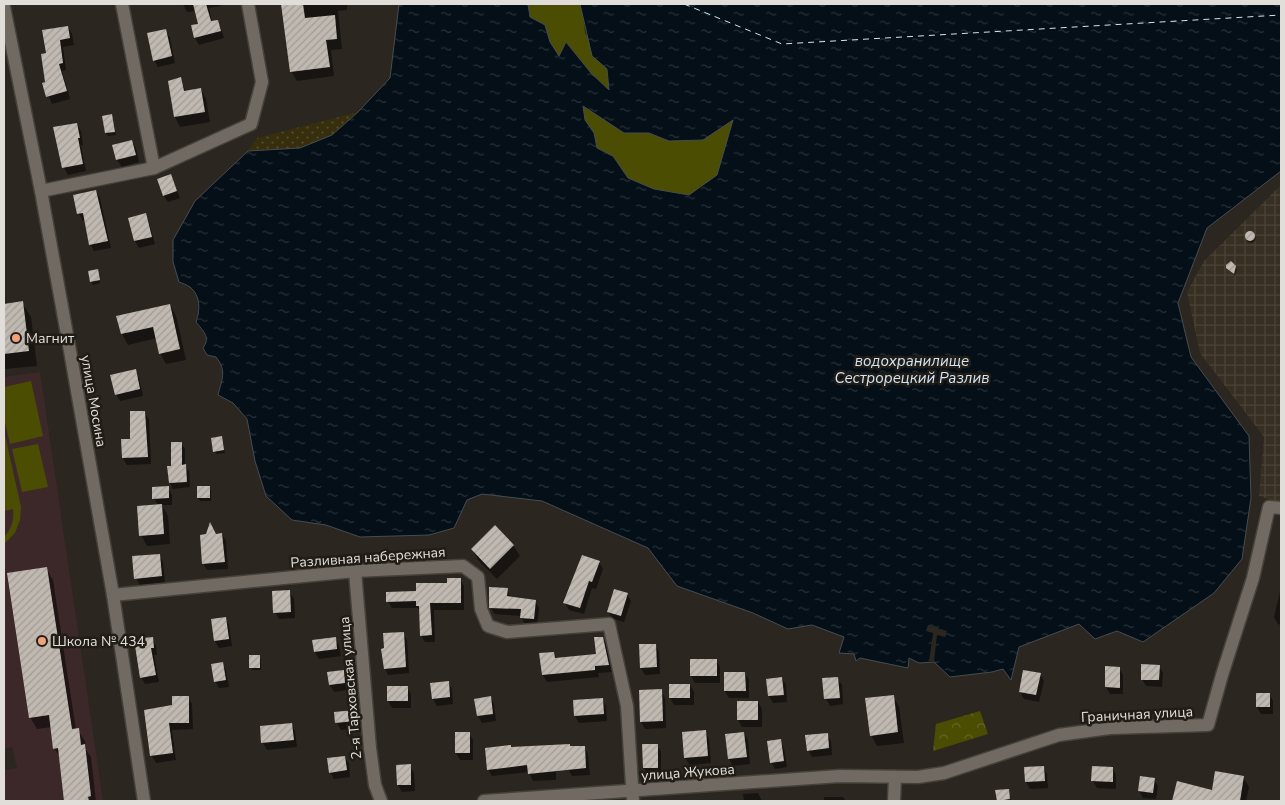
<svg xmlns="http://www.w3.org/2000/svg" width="1285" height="805" viewBox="0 0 1285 805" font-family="'Nunito Sans',sans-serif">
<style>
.industrial{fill:url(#industrial-grid)}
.education{fill:#3c2829}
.grass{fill:#4b4d03}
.sand{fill:url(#sand-dots)}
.park{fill:url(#park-crowns)}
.water{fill:url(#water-ripples);stroke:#464d52;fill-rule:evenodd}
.pier{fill:#2b2620}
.shadow{fill:#0007}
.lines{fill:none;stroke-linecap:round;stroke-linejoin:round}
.ferry{stroke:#d0e5f6;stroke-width:1;stroke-dasharray:6 5;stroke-linecap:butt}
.building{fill:url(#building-hatch)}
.minor-casing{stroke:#45413b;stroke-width:15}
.minor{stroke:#706a63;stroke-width:12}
.poi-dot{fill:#f1a17b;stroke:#211c16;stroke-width:2}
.labels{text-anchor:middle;stroke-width:5;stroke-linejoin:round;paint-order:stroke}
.poi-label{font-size:14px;fill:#e1ded9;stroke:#211c16;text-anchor:start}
.street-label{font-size:14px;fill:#e1ded9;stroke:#211c16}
.water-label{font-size:15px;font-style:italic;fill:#d0e5f6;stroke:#211c16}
</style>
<defs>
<pattern id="industrial-grid" width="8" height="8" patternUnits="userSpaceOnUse" patternTransform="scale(1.25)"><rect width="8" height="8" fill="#382f23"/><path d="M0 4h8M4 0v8" fill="none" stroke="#4b4338"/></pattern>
<pattern id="sand-dots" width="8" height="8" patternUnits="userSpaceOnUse" patternTransform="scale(1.25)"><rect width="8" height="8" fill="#362e0d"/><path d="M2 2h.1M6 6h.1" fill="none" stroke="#534c30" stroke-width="1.8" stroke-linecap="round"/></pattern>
<pattern id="park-crowns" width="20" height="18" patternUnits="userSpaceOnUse" patternTransform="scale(1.25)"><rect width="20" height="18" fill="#4b4d03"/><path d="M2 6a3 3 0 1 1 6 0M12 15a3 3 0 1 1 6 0" fill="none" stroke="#656627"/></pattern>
<pattern id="water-ripples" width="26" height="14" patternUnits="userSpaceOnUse" patternTransform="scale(1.25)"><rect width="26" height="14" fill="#040f18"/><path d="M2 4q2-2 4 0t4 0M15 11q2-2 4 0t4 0" fill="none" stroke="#283239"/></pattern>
<pattern id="building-hatch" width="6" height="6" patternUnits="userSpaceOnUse" patternTransform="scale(1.25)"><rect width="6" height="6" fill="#c0b9b1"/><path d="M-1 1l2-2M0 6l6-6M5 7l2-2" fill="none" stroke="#a19c95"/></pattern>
</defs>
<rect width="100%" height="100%" fill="#2b2620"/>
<polygon class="industrial" points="1281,185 1281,503 1259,496 1264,437 1200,353 1187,292 1204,261"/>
<polygon class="education" points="40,372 103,801 4,801 4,770 17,768 12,747 4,749 4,377"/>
<g class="grass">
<polygon points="528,4 580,4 583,14 585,33 607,69 609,91 591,73 566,43 559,56 550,42 545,25 530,17"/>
<polygon points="583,105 624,133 649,133 669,141 703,140 734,119 717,176 689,195 654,189 628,178 613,156 597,148 594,133 585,120"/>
<polygon points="31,381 43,436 10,444 4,418 4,387"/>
<path d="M4,431L21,507L20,520L15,533L4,544V537C12,528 14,520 13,509L4,511Z"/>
<polygon points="38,444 48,487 22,492 12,449"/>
</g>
<polygon class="sand" points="358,112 332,135 300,148 248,151 257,138"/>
<polygon class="park" points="980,711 988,734 933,751 936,724"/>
<path class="water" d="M399,4H528L530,17L545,25L550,42L559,56L566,42L591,73L609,90L607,69L592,56L580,4H1281V171L1207,228L1178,303L1191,357L1249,436L1251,498L1242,559L1214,593L1143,642L1117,631L1095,639L1079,624L1019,647L1011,680L1003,669L992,672L950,677L934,662L919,663L909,658L908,668L860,658L856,661L854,654L839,653L844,637L812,625L788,629L753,613L677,586L648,548L542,501L482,494L467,500L454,528L429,535L360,537L326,525L292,520L266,496L255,461L247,419L233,403L218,395C222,379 227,371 216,357L207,355L203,348C211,337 203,331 196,322C200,311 201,296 190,287C187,285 182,283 179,282L173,262V240L195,201L248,151L300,148L332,135L358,112L390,78ZM583,106L624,133H649L669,141L703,140L733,120L717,175L689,195L654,189L628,178L613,156L597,148L594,133L585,120Z"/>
<polygon class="pier" points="928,625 947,631 945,637 937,635 934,662 929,661 933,633 926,631"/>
<g class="shadow">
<polygon points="183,4 220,4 221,6 209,8 212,22 217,21 221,28 224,38 199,45 195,38 200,24 196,11 187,12"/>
<polygon points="282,4 347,4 347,10 338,11 342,49 331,50 334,76 297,81 291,71"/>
<polygon points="68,27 72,34 74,45 63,47 66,70 62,71 70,99 52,104 44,84 46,83 48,54"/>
<polygon points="166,31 170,38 175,63 158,67 154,60"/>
<polygon points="180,79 186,92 201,89 206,99 210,122 180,127 175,117 169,82"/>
<polygon points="113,119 116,135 108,136 106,133"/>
<polygon points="76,124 81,131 83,145 81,145 86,171 68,175 64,168 59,145"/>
<polygon points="132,141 136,148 139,162 122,167 117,160 114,146"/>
<polygon points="170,175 180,198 168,202 164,196"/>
<polygon points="96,191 100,198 111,248 94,251 90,244 85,220 83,221 79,214"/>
<polygon points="145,215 149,222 155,244 139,248 135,241 130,218"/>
<circle cx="1251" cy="238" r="5"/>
<polygon points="1234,264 1237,270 1235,276 1227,268"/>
<polygon points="98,272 100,283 93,285 91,282"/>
<polygon points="22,303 31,317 37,366 4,369 4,305"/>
<polygon points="170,305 176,316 186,360 166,364 160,353 157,338 128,345 122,334 118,317"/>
<polygon points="135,371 139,378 143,396 120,401 116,394"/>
<polygon points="145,413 149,420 151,464 127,465 123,458 122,440 131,440"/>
<polygon points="221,438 225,453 216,454 215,451"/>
<polygon points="181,443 185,449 185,465 189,472 190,487 173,489 170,483 173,467"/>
<polygon points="209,487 211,490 211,501 200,501 198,498"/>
<polygon points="168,488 172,495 172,505 162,505 168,516 170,544 147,546 141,535 158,505 154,498"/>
<polygon points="222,534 226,541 228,569 207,570 203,563 216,535"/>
<polygon points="513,545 520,556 497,579 478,560 472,549"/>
<polygon points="159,555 163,562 165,583 140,585 136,578"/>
<polygon points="599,562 603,569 596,589 592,588 584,614 569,610 565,603"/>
<polygon points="46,568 53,580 76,730 78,730 85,741 86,750 91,757 96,801 66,801 61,759 54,748 52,727 37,729 30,717"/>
<polygon points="460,579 464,586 464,610 434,610 435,642 425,642 421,635 420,611 418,608 392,608 388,601"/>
<polygon points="1281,588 1281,625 1278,624 1274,617"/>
<polygon points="507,589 511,598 535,601 539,608 537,626 525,625 521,616 495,614 490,607"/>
<polygon points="290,592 294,599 295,618 279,619 275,612"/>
<polygon points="627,594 631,601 624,622 613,619 608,612"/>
<polygon points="225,618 229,625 232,646 219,648 215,641 212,620"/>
<polygon points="403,634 407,640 409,673 388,675 385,669 383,650"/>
<polygon points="335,638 339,645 341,656 319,659 315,652 314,641"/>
<polygon points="603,638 607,645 612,672 598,673 599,677 547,682 543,675 554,653 557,659 597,655"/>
<polygon points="152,639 156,646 157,655 154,655 159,682 145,684 141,677"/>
<polygon points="655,645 659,652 660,674 645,675 641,668"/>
<polygon points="259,656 261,659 261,670 252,670 251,667"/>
<polygon points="716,660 720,667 720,683 695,683 691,676"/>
<polygon points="222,663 226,670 229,687 219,688 215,681"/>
<polygon points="1159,666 1163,673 1162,687 1146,686 1142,679"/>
<polygon points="1106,668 1119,668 1123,675 1123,694 1110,694 1106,687"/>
<polygon points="344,671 348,678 348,690 334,692 330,685"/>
<polygon points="745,673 749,680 749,698 729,698 725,691"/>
<polygon points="1040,674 1044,681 1039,702 1024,699 1020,692"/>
<polygon points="782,678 786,685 787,702 773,703 769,696"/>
<polygon points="837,678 842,685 843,704 830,706 826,699"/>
<polygon points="448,682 452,689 453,704 437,706 433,699 431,684"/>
<polygon points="670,685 690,685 694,692 694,705 674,705 670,698"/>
<polygon points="407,687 411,694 411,708 392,708 388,701"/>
<polygon points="661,691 665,698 666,728 645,729 641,722"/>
<polygon points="1269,694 1273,701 1273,714 1261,714 1257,707"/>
<polygon points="893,696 899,707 904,743 877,746 871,735"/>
<polygon points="188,697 192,704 193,729 172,730 176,760 156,763 152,756 145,711 174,706"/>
<polygon points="490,697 494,704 496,721 482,723 478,716 475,700"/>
<polygon points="602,699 606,706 607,721 579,723 575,716"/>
<polygon points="758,702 762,709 762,727 742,727 738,720"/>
<polygon points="354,711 358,718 359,728 341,730 337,723"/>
<polygon points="291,724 295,731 297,747 267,750 263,743"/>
<polygon points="705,732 709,739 711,763 690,765 685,758"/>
<polygon points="456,733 469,733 473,740 473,760 460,760 456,753"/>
<polygon points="744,733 748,740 750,764 733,766 729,759"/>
<polygon points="827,734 831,741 832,755 812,757 808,750"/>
<polygon points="780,741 784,748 787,767 775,769 771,762"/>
<polygon points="657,745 661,752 661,775 648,775 644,768"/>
<polygon points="584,747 588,754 590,775 572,776 568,769"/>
<polygon points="512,748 556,753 556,780 533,781 529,772 492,776 488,769"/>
<polygon points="345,757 349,764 350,777 334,779 330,772"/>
<polygon points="410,766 414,773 415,791 402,792 398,785"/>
<polygon points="1043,767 1047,774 1048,788 1030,789 1026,782 1026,768"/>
<polygon points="1112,768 1116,775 1116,789 1097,788 1093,781"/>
<polygon points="1243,777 1249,787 1246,801 1173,800 1213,792"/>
<polygon points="1154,780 1158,786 1156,799 1143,798 1139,791"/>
<polygon points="1008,790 1011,801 998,801 998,800"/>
<polygon points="758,793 762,801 744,801 743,794"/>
<polygon points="824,797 843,797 846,801 824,801"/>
</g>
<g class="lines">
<polyline class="ferry" points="684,4 782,44 1281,15"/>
</g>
<g class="building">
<polygon points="193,4 206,4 211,21 218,20 221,31 194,38 191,25 198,24"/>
<polygon points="281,4 303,4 305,18 335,15 337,39 326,40 330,67 290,72"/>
<polygon points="68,26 70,38 60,40 63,63 59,64 67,91 46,97 42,83 45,82 41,54 46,53 42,30"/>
<polygon points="166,29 172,56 153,61 147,33"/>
<polygon points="181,77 184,91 201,88 205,112 174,117 168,81"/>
<polygon points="112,114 115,132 105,133 102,116"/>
<polygon points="77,123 80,138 78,138 83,164 62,168 53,127"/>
<polygon points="132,140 136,155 116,160 112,145"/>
<polygon points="171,174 177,191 163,196 157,179"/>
<polygon points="96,190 108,241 89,245 83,213 77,214 73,195"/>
<polygon points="146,213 152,237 134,241 128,218"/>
<circle cx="1250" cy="236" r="5"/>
<polygon points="1231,261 1236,266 1234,274 1226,268 1226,265"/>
<polygon points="98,269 100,280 90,282 88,271"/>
<polygon points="23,301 29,351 4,354 4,304"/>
<polygon points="170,304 180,349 159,354 153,327 121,334 116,316"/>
<polygon points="136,369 140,389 115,395 110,375"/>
<polygon points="130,411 145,411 148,457 122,458 121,439 130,439"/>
<polygon points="222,436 224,450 213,452 211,438"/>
<polygon points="171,442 182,442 182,465 186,464 187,482 169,483 167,466 171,466"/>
<polygon points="169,486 169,498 152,499 152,487"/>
<rect x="197" y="486" width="13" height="12"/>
<polygon points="162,504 164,534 139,536 137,506"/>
<polygon points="210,522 216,534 222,533 225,562 202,564 200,535 206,534"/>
<polygon points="495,525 514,545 490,569 471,549"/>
<polygon points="160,554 162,576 134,579 132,556"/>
<polygon points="582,555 600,561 592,582 589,581 580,608 563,603"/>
<polygon points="47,567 72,729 79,728 81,745 85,744 91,796 88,797 89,801 64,801 58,748 53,749 49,715 29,718 7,573"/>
<polygon points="447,578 461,578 461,603 430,603 432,635 420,636 419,606 416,606 416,601 386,602 386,592 416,591 416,583 447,583"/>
<polygon points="489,587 508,588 507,596 536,600 534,619 520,618 521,609 489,608"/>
<polygon points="614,589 628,593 621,616 607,612"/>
<polygon points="290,590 291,612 273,613 272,591"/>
<polygon points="226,617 229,639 214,641 211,619"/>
<polygon points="404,632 406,667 384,669 381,649 384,648 383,633"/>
<polygon points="153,637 154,648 151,648 156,675 140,678 134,639"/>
<polygon points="336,637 337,649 314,652 312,640"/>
<polygon points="594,637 603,637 609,665 595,666 595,670 542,675 539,653 554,652 555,658 596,654"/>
<polygon points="639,644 656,644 657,667 640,668"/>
<rect x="249" y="655" width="11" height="13"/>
<rect x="690" y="659" width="27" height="17"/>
<polygon points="223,662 226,680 214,682 211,664"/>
<polygon points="1141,664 1160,665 1159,680 1141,680"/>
<polygon points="1105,666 1120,667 1120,688 1105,687"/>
<polygon points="344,670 345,683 329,685 327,672"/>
<polygon points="1023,670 1041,673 1036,695 1019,692"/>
<polygon points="724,672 745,672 746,691 724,691"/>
<polygon points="782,677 784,695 768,696 766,679"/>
<polygon points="838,677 840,698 824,699 822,678"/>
<polygon points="449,681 450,697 432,699 430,683"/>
<rect x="669" y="684" width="21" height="14"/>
<rect x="387" y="686" width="21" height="15"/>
<polygon points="662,689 663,721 640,722 639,690"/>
<rect x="1256" y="693" width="14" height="14"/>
<polygon points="894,695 898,732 870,736 865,698"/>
<polygon points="172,696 189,696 189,723 169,723 173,753 150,756 144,710 172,705"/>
<polygon points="491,696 493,714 477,716 474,699"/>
<polygon points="603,698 604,714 574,716 573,700"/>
<rect x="737" y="701" width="21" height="19"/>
<polygon points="355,710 356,721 335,723 334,712"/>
<polygon points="292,723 294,740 261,743 260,726"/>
<polygon points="706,730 708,756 684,758 682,732"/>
<rect x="455" y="732" width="15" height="21"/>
<polygon points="744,732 747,757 728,759 725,734"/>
<polygon points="828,733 829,748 807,751 805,735"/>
<polygon points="781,739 784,761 770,763 767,741"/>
<polygon points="570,744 570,746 585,746 586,768 528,774 527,765 487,770 485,748 511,745 511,747"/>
<polygon points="642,744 658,744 658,768 643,768"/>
<polygon points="345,756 347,770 329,773 327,758"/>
<polygon points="411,764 411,785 397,785 396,765"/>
<polygon points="1044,766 1045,781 1025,782 1024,767"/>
<polygon points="1092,766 1113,767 1113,782 1091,781"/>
<polygon points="1215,771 1244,776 1240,801 1172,801 1177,781 1212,790"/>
<polygon points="1140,776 1155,778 1153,793 1138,791"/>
<polygon points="1009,789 1010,799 997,801 995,790"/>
</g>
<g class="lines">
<g class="minor-casing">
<g id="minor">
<polyline points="122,4 154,168"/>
<polyline points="4,7 41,191 70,351 113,595 144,801"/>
<polyline points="41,191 154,168 251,124 262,82 248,4"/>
<polyline points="355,571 370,748 375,785 381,801"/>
<polyline points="113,595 355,571 463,566 478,577 481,609 488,626 507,632 609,624 627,706 633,801"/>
<polyline points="484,801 840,776 918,777 944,773 1059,735 1110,728 1208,725 1222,675 1253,578 1269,507 1281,508"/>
<polyline points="894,801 895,777"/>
</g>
</g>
<use href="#minor" class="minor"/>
</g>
<g class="poi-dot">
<circle cx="16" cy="338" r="5"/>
<circle cx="42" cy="641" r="5"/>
</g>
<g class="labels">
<g class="poi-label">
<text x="26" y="343">Магнит</text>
<text x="52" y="646">Школа № 434</text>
</g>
<g class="street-label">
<text transform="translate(94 401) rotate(80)" y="5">улица Мосина</text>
<text transform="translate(368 557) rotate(-4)" y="5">Разливная набережная</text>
<text transform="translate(350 688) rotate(-95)" y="5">2-я Тарховская улица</text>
<text transform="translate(1137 714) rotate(-3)" y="5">Граничная улица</text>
<text transform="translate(688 772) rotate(-4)" y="5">улица Жукова</text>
</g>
<g class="water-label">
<text x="912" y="366">водохранилище<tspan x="912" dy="17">Сестрорецкий Разлив</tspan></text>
</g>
</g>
<rect width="1285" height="805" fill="none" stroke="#e1ded9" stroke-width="10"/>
</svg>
